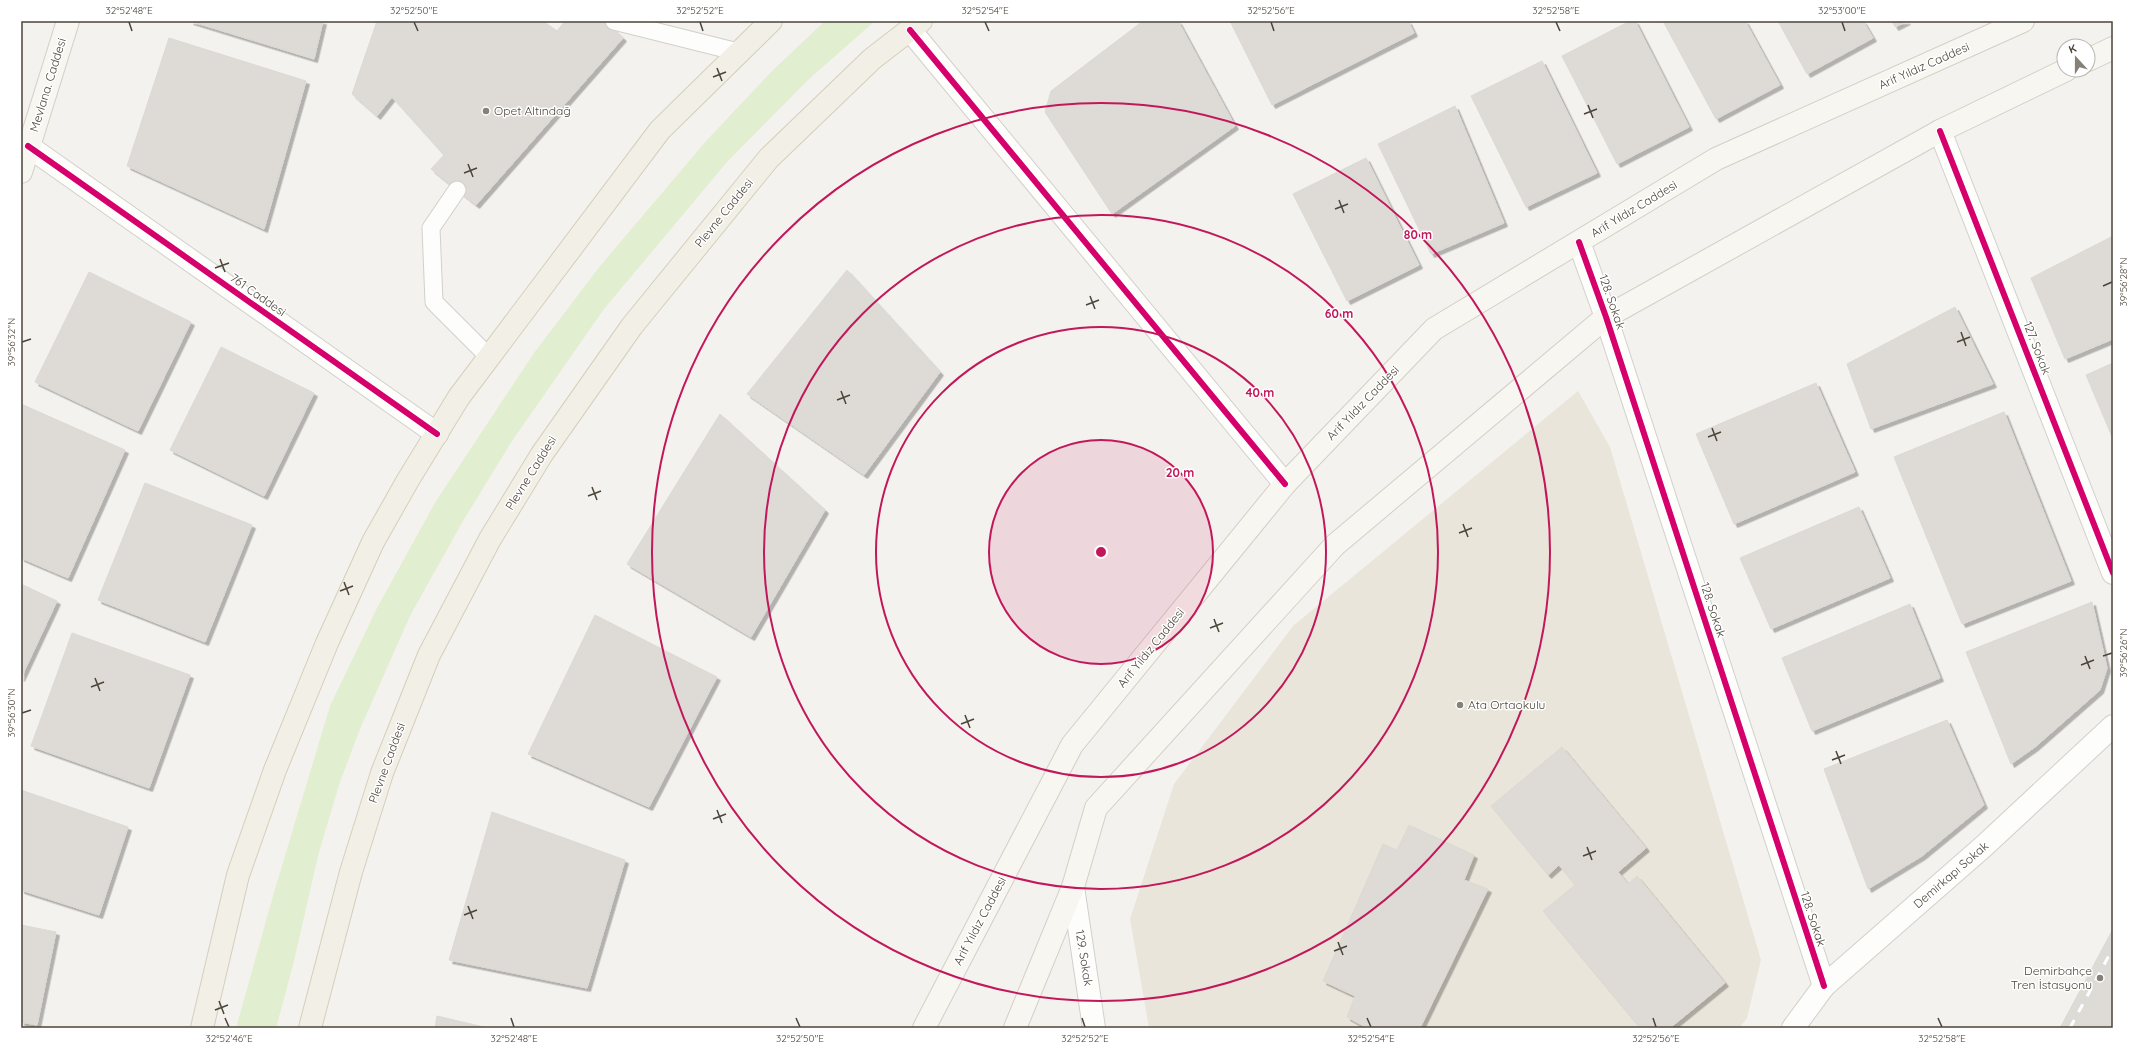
<svg xmlns="http://www.w3.org/2000/svg" width="2134" height="1049" viewBox="0 0 2134 1049" font-family="Quicksand,sans-serif">
<style>
.education{fill:#eae5da}
.green{fill:#e1eecf}
.building{fill:#dedbd6;stroke:#dcd9d4;filter:url(#shadow)}
.lines{fill:none;stroke-linecap:round;stroke-linejoin:round}
.lane-casing{stroke:#d2d0cb;stroke-width:19}
.street-casing{stroke:#d2d0cb;stroke-width:24}
.secondary-casing{stroke:#d3cfc5;stroke-width:24}
.primary-casing{stroke:#d6cebb;stroke-width:24}
.lane{stroke:#fdfdfc;stroke-width:17}
.street{stroke:#fdfdfc;stroke-width:22}
.secondary{stroke:#f7f6f1;stroke-width:22}
.primary{stroke:#f2efe6;stroke-width:22}
.rail-casing{stroke:#dbdbda;stroke-width:4.5}
.rail{stroke:#fff;stroke-width:3;stroke-dasharray:9;stroke-linecap:butt}
.cycleway-casing{stroke:#fff;stroke-width:8}
.cycleway{stroke:#d6006c;stroke-width:6}
.ticks{fill:none;stroke:#4b4439;stroke-width:1.5}
.ring{fill:none;stroke:#c2185b;stroke-width:2}
.poi-dot{fill:#868178;stroke:#fff;stroke-width:1.5}
.labels{text-anchor:middle;stroke-width:3;stroke-linejoin:round;paint-order:stroke}
.street-label{font-size:12px;fill:#4b4439;stroke:#fff}
.poi-label{font-size:12px;fill:#4b4439;stroke:#fff;text-anchor:start}
.centre{fill:#c2185b;stroke:#fff;stroke-width:2}
.ring-label{font-size:12px;text-anchor:middle;font-weight:bold;fill:#c2185b;stroke:#fff;stroke-width:3;stroke-linejoin:round;paint-order:stroke}
.neatline{fill:none;stroke:#4b4439;stroke-width:1.5}
.ticks-label{font-size:10px;text-anchor:middle;fill:#4b4439}
</style>
<defs>
<filter id="shadow"><feDropShadow dx="3.5" dy="3.5" stdDeviation="0" flood-color="#0004"/></filter>
</defs>
<rect width="100%" height="100%" fill="#f4f2ee"/>
<polygon class="education" points="1578,391 1610,447 1761,960 1747,1018 1739,1028 1149,1028 1130,919 1174,784 1293,626"/>
<polygon class="green" points="825,21 875,21 808,80 727,162 604,309 512,441 463,521 410,616 360,729 340,782 319,852 293,965 276,1028 236,1028 275,889 330,706 377,608 436,501 534,353 600,266 707,140 772,71"/>
<g class="building">
<polygon points="190,21 323,21 314,59"/>
<polygon points="377,21 543,21 557,31 565,21 605,21 623,38 476,205 431,169 444,155 392,97 377,116 352,94"/>
<polygon points="1143,21 1178,21 1235,126 1112,214 1045,112 1051,91"/>
<polygon points="1230,21 1408,21 1414,33 1272,105"/>
<polygon points="1630,21 1635,21 1689,127 1617,164 1562,56"/>
<polygon points="1663,21 1745,21 1780,85 1716,119"/>
<polygon points="1778,21 1863,21 1873,38 1807,74"/>
<polygon points="1892,21 1907,21 1895,27"/>
<polygon points="169,38 306,81 264,229 127,166"/>
<polygon points="1542,61 1597,173 1526,207 1471,96"/>
<polygon points="1455,106 1504,223 1431,254 1378,144"/>
<polygon points="1366,158 1419,265 1347,301 1293,194"/>
<polygon points="2113,236 2113,339 2065,359 2031,278"/>
<polygon points="847,270 940,372 864,475 747,394"/>
<polygon points="89,272 191,322 138,431 35,382"/>
<polygon points="1955,307 1993,384 1871,429 1847,364"/>
<polygon points="221,347 314,393 264,496 170,450"/>
<polygon points="2113,363 2113,439 2086,375"/>
<polygon points="1816,383 1855,472 1734,524 1696,434"/>
<polygon points="21,404 125,450 68,578 21,558"/>
<polygon points="2004,412 2071,581 1962,624 1894,457"/>
<polygon points="720,414 825,510 751,637 627,564"/>
<polygon points="145,483 252,525 205,642 98,600"/>
<polygon points="1859,507 1890,578 1771,629 1740,558"/>
<polygon points="21,584 57,601 21,678"/>
<polygon points="2092,602 2107,668 2100,690 2035,747 2011,764 1966,652"/>
<polygon points="1910,604 1940,678 1812,731 1782,658"/>
<polygon points="595,615 717,677 649,807 528,754"/>
<polygon points="72,633 190,675 149,788 31,746"/>
<polygon points="1947,720 1984,805 1922,856 1868,889 1824,769"/>
<polygon points="1562,747 1646,848 1618,872 1628,884 1637,876 1725,983 1670,1028 1640,1028 1543,911 1575,885 1559,865 1548,875 1491,806"/>
<polygon points="21,790 128,827 99,915 21,890"/>
<polygon points="492,812 625,860 587,988 449,960"/>
<polygon points="1409,825 1474,855 1464,880 1488,889 1420,1028 1367,1028 1347,1017 1355,996 1323,981 1383,844 1397,850"/>
<polygon points="21,925 56,932 37,1025 21,1022"/>
<polygon points="2113,929 2113,1028 2060,1028"/>
<polygon points="437,1016 488,1028 435,1028"/>
</g>
<g class="lines">
<g class="lane-casing">
<g id="lane">
<polyline points="614,21 738,52"/>
<polyline points="457,190 431,228 434,302 489,357"/>
</g>
</g>
<g class="street-casing">
<g id="street">
<polyline points="910,30 1285,484"/>
<polyline points="1940,131 2113,573"/>
<polyline points="28,146 437,434"/>
<polyline points="1579,242 1606,317 1824,986"/>
<polyline points="1073,887 1094,1028"/>
<polyline points="1793,1028 1824,986 1984,846 2113,726"/>
</g>
</g>
<g class="secondary-casing">
<g id="secondary">
<polyline points="2088,60 2113,48"/>
<polyline points="21,172 68,21"/>
<polyline points="924,1028 1072,745 1285,484 1434,329 1716,159 2023,21"/>
<polyline points="1015,1028 1073,887 1096,808 1335,545 1606,317 1940,131 2066,70"/>
</g>
</g>
<g class="primary-casing">
<g id="primary">
<polyline points="202,1028 238,875 275,770 327,643 373,542 408,480 459,397 660,130 771,21"/>
<polyline points="310,1028 351,872 382,773 429,655 490,539 542,454 632,326 769,158 872,59 921,21"/>
</g>
</g>
<use href="#lane" class="lane"/>
<use href="#street" class="street"/>
<use href="#secondary" class="secondary"/>
<use href="#primary" class="primary"/>
<g class="rail-casing">
<polyline id="rail" points="2070,1028 2113,948"/>
</g>
<use href="#rail" class="rail"/>
<g class="cycleway-casing">
<g id="cycleway">
<polyline points="910,30 1285,484"/>
<polyline points="1940,131 2113,573"/>
<polyline points="28,146 437,434"/>
<polyline points="1579,242 1606,317 1824,986"/>
</g>
</g>
<use href="#cycleway" class="cycleway"/>
</g>
<path class="ticks" d="M129,22L132,31M414,22L418,31M700,22L703,31M985,22L989,31M1271,22L1274,31M1556,22L1560,31M1842,22L1845,31M717,68L722,81M713,77L726,72M1588,105L1593,118M1584,114L1597,109M468,164L473,177M464,173L477,168M1339,200L1344,213M1335,209L1348,204M220,259L225,272M215,268L229,263M2103,286L2112,282M1090,296L1095,309M1086,305L1099,300M1961,332L1966,346M22,342L31,339M1957,342L1970,337M841,391L846,404M837,400L850,395M1712,428L1717,441M1708,437L1721,432M592,487L597,500M588,496L601,491M1463,524L1468,537M1459,533L1472,528M344,582L349,595M340,591L353,586M1214,619L1219,632M1210,628L1223,623M2085,656L2090,669M2103,656L2112,653M2081,665L2094,660M95,678L100,691M91,687L104,682M22,713L31,710M965,715L970,728M961,724L974,719M1836,751L1841,764M1832,760L1845,755M717,810L722,823M713,819L726,814M1587,847L1592,860M1583,856L1596,851M468,906L473,919M464,915L477,910M1338,942L1343,955M1334,951L1347,946M219,1001L224,1014M215,1010L228,1005M225,1018L229,1027M511,1018L514,1027M796,1018L800,1027M1082,1018L1085,1027M1367,1018L1371,1027M1653,1018L1656,1027M1938,1018L1942,1027"/>
<circle cx="1101" cy="552" r="112" fill="#c2185b" fill-opacity=".12"/>
<g class="ring">
<circle cx="1101" cy="552" r="112"/>
<circle cx="1101" cy="552" r="225"/>
<circle cx="1101" cy="552" r="337"/>
<circle cx="1101" cy="552" r="449"/>
</g>
<g class="poi-dot">
<circle cx="486" cy="111" r="4"/>
<circle cx="1460" cy="705" r="4"/>
<circle cx="2100" cy="978" r="4"/>
</g>
<g class="labels">
<g class="street-label">
<text transform="translate(1924 66) rotate(-24)" y="4">Arif Yıldız Caddesi</text>
<text transform="translate(48 85) rotate(-73)" y="4">Mevlana. Caddesi</text>
<text transform="translate(1634 209) rotate(-31)" y="4">Arif Yıldız Caddesi</text>
<text transform="translate(724 213) rotate(-51)" y="4">Plevne Caddesi</text>
<text transform="translate(258 295) rotate(35)" y="4">761 Caddesi</text>
<text transform="translate(1612 302) rotate(71)" y="4">128. Sokak</text>
<text transform="translate(2037 348) rotate(69)" y="4">127. Sokak</text>
<text transform="translate(1363 403) rotate(-46)" y="4">Arif Yıldız Caddesi</text>
<text transform="translate(531 473) rotate(-58)" y="4">Plevne Caddesi</text>
<text transform="translate(1713 610) rotate(72)" y="4">128. Sokak</text>
<text transform="translate(1151 648) rotate(-51)" y="4">Arif Yıldız Caddesi</text>
<text transform="translate(387 763) rotate(-70)" y="4">Plevne Caddesi</text>
<text transform="translate(1951 875) rotate(-41)" y="4">Demirkapı Sokak</text>
<text transform="translate(1813 919) rotate(72)" y="4">128. Sokak</text>
<text transform="translate(980 921) rotate(-62)" y="4">Arif Yıldız Caddesi</text>
<text transform="translate(1084 958) rotate(81)" y="4">129. Sokak</text>
</g>
<g class="poi-label">
<text x="494" y="115">Opet Altındağ</text>
<text x="1468" y="709">Ata Ortaokulu</text>
<text x="2092" y="975" text-anchor="end">Demirbahçe<tspan x="2092" dy="14">Tren İstasyonu</tspan></text>
</g>
</g>
<circle cx="1101" cy="552" r="6" class="centre"/>
<g class="ring-label">
<text x="1418" y="239">80 m</text>
<text x="1339" y="318">60 m</text>
<text x="1260" y="397">40 m</text>
<text x="1180" y="477">20 m</text>
</g>
<rect width="2134" height="1049" fill="none" stroke="#ffffff" stroke-width="44"/>
<g transform="translate(2076 58) rotate(339)"><circle r="19" fill="#ffffff" stroke="#b7b4b0"/>
<path d="M0-3L7 15L0 10L-7 15Z" fill="#868178"/>
<text y="-6" font-size="11" font-weight="bold" text-anchor="middle" fill="#4b4439">K</text>
</g>
<rect x="22" y="22" width="2090" height="1005" class="neatline"/>
<g class="ticks-label">
<text x="129" y="14">32°52'48"E</text>
<text x="414" y="14">32°52'50"E</text>
<text x="700" y="14">32°52'52"E</text>
<text x="985" y="14">32°52'54"E</text>
<text x="1271" y="14">32°52'56"E</text>
<text x="1556" y="14">32°52'58"E</text>
<text x="1842" y="14">32°53'00"E</text>
<text transform="translate(2123 282) rotate(-90)" y="4">39°56'28"N</text>
<text transform="translate(11 342) rotate(-90)" y="4">39°56'32"N</text>
<text transform="translate(2123 653) rotate(-90)" y="4">39°56'26"N</text>
<text transform="translate(11 713) rotate(-90)" y="4">39°56'30"N</text>
<text x="229" y="1042">32°52'46"E</text>
<text x="514" y="1042">32°52'48"E</text>
<text x="800" y="1042">32°52'50"E</text>
<text x="1085" y="1042">32°52'52"E</text>
<text x="1371" y="1042">32°52'54"E</text>
<text x="1656" y="1042">32°52'56"E</text>
<text x="1942" y="1042">32°52'58"E</text>
</g>
</svg>
